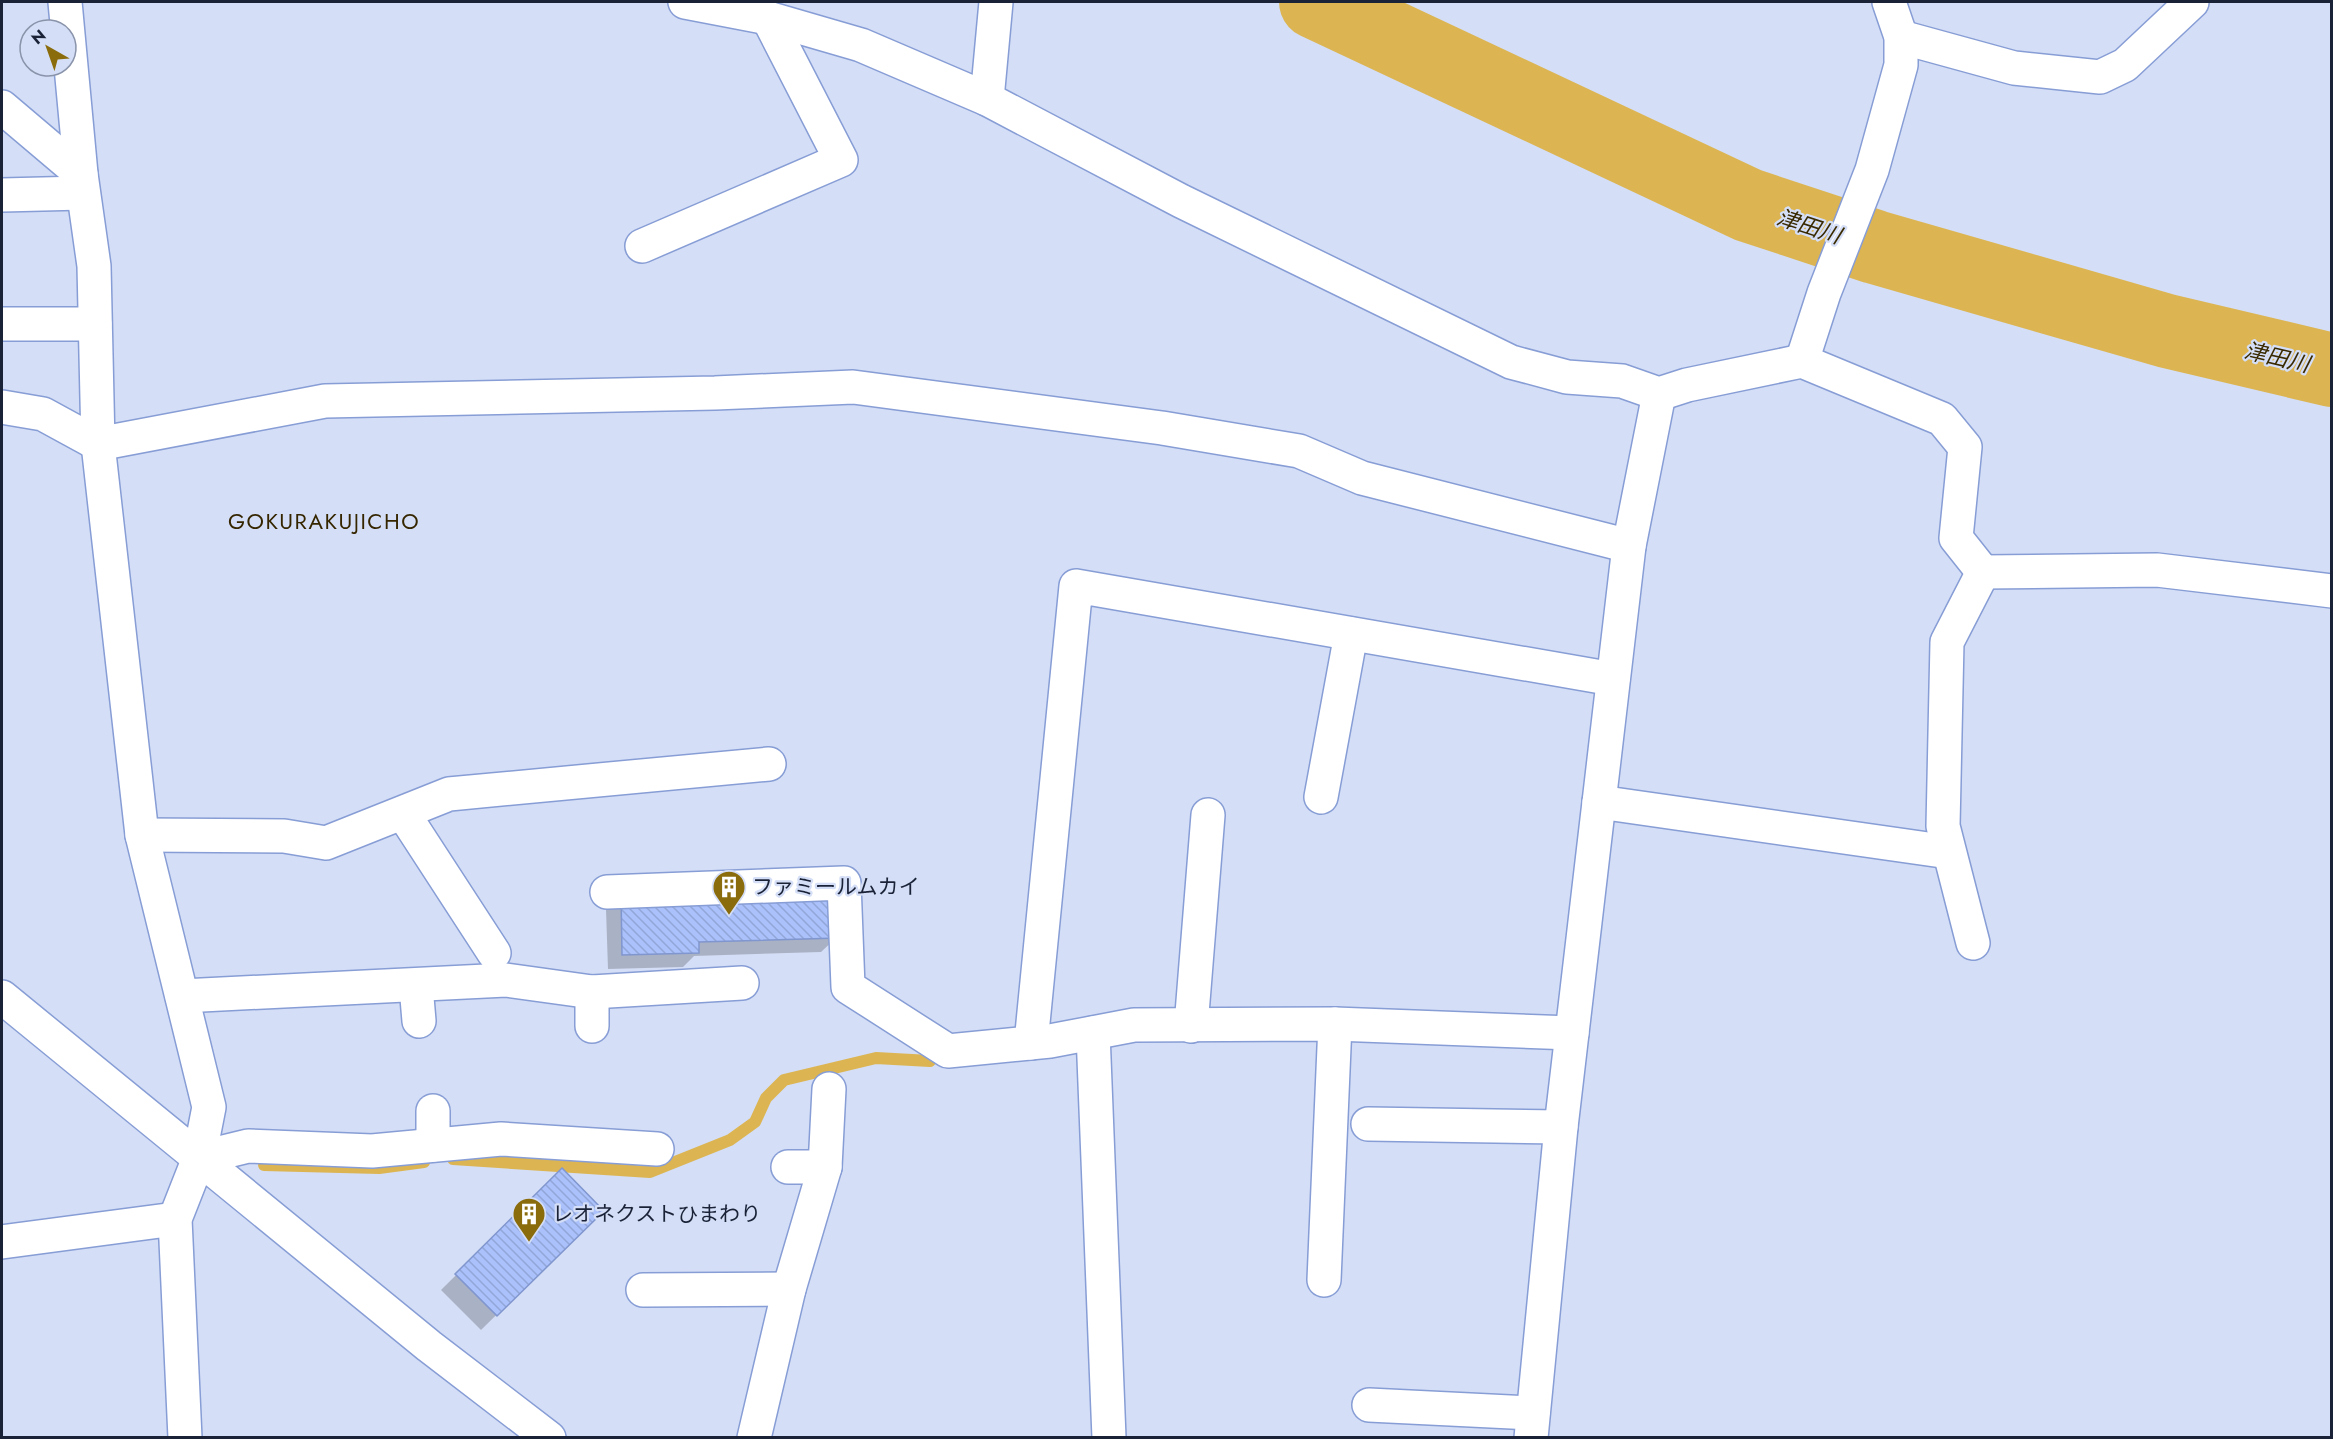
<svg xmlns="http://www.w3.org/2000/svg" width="2333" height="1439" viewBox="0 0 2333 1439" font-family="Jost,'Noto Sans JP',sans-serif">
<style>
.shadow{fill:#0003}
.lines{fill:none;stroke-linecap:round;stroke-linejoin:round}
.stream{stroke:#dcb552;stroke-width:12}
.river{stroke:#dcb552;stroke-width:74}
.building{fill:url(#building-back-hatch);stroke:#8096ce;stroke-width:1.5}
.minor-casing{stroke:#879dd5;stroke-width:36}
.minor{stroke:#fff;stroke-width:33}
.labels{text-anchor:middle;stroke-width:4.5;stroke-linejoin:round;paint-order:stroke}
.poi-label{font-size:21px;fill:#192237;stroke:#d4def6;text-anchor:start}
.water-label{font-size:22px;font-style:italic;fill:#3a2a00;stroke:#d4def6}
.neighbourhood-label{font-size:22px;letter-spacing:1.5px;fill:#352600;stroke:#d4def6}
</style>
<defs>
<pattern id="building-back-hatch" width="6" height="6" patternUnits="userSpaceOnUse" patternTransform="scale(1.5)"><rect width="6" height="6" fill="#aac1fb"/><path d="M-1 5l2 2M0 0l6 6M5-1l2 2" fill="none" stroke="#92a6d8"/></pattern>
</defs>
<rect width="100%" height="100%" fill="#d4def6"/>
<g class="shadow">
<polygon points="621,895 836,938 821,952 694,956 683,967 608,969 606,910"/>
<polygon points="562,1170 602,1211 481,1330 441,1290"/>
</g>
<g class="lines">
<g class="stream">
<polyline points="453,1159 650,1172 730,1140 755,1122 766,1098 784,1080 876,1058 930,1061"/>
<polyline points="264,1165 379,1168 424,1162"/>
</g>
<polyline class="river" points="1316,2 1748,205 1875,247 2167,331 2332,370"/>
</g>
<g class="building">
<polygon points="836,887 838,938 699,942 699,953 622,955 621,894"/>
<polygon points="562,1168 604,1211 497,1316 455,1274"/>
</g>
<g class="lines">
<g class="minor-casing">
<g id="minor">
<polyline points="65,2 81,174"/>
<polyline points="685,2 768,18 861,45 987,99 1181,201 1511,362 1567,377 1622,381 1659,394 1687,385 1802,361 1942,419 1965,447 1956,538 1983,572 2157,570 2332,591"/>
<polyline points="1901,37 2014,68 2100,77 2125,65 2192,2"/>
<polyline points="987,99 996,2"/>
<polyline points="2,107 81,174 94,266 98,444 142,835 209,1107 199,1158 175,1219 185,1438"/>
<polyline points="2,195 83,193"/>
<polyline points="642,246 841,160 768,18"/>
<polyline points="2,324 95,324"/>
<polyline points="1802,361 1824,293 1872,170 1901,65 1901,37 1889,2"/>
<polyline points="2,407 43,414 98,444 325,401 715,393 853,387 1162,428 1299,451 1362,478 1629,546"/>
<polyline points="1321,797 1351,634"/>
<polyline points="1599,802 1949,852"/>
<polyline points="403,813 494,953"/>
<polyline points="142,835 284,836 326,843 449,794 769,764"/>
<polyline points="607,892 844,883 848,987 948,1051 1050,1041 1134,1025 1335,1024 1572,1033"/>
<polyline points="1973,943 1943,826 1947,642 1983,572"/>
<polyline points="416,986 419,1021"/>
<polyline points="592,992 592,1026"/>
<polyline points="182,996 506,980 592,992 742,983"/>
<polyline points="2,997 429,1346 549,1438"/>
<polyline points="1191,1026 1208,815"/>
<polyline points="1093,1033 1109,1438"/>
<polyline points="1031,1043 1076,586 1613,679"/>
<polyline points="433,1111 433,1145"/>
<polyline points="1368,1124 1561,1127"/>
<polyline points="199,1158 248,1146 372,1151 501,1139 657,1149"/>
<polyline points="788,1167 825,1167"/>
<polyline points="2,1242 175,1219"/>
<polyline points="1324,1280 1335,1024"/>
<polyline points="643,1290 789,1289"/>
<polyline points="1369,1405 1533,1413"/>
<polyline points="754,1438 789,1289 825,1167 829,1089"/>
<polyline points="1531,1438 1561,1127 1629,546 1659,394"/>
</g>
</g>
<use href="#minor" class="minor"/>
</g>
<defs>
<g id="building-pin" transform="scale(1.725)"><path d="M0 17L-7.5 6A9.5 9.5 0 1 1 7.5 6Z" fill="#8b6c0d" stroke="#d4def6"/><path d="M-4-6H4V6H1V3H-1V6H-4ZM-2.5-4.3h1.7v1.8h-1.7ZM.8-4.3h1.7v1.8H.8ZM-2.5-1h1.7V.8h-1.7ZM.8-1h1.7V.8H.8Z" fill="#fff"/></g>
</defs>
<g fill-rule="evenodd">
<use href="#building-pin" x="729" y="887"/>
<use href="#building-pin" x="529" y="1214"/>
</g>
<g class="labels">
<g class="poi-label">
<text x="752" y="894">ファミールムカイ</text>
<text x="552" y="1221">レオネクストひまわり</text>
</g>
<g class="water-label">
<text transform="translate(1809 226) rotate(18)" y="8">津田川</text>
<text transform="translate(2277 357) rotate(13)" y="8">津田川</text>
</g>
<g class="neighbourhood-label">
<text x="324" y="529">GOKURAKUJICHO</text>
</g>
</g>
<rect width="2333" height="1439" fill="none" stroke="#192237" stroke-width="6"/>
<g transform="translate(48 48) rotate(320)"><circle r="28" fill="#d4def6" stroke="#8993aa" stroke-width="1.5"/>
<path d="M0-4.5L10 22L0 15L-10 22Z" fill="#8b6c0d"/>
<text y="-9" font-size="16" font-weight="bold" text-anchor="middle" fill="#192237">N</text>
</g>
</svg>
